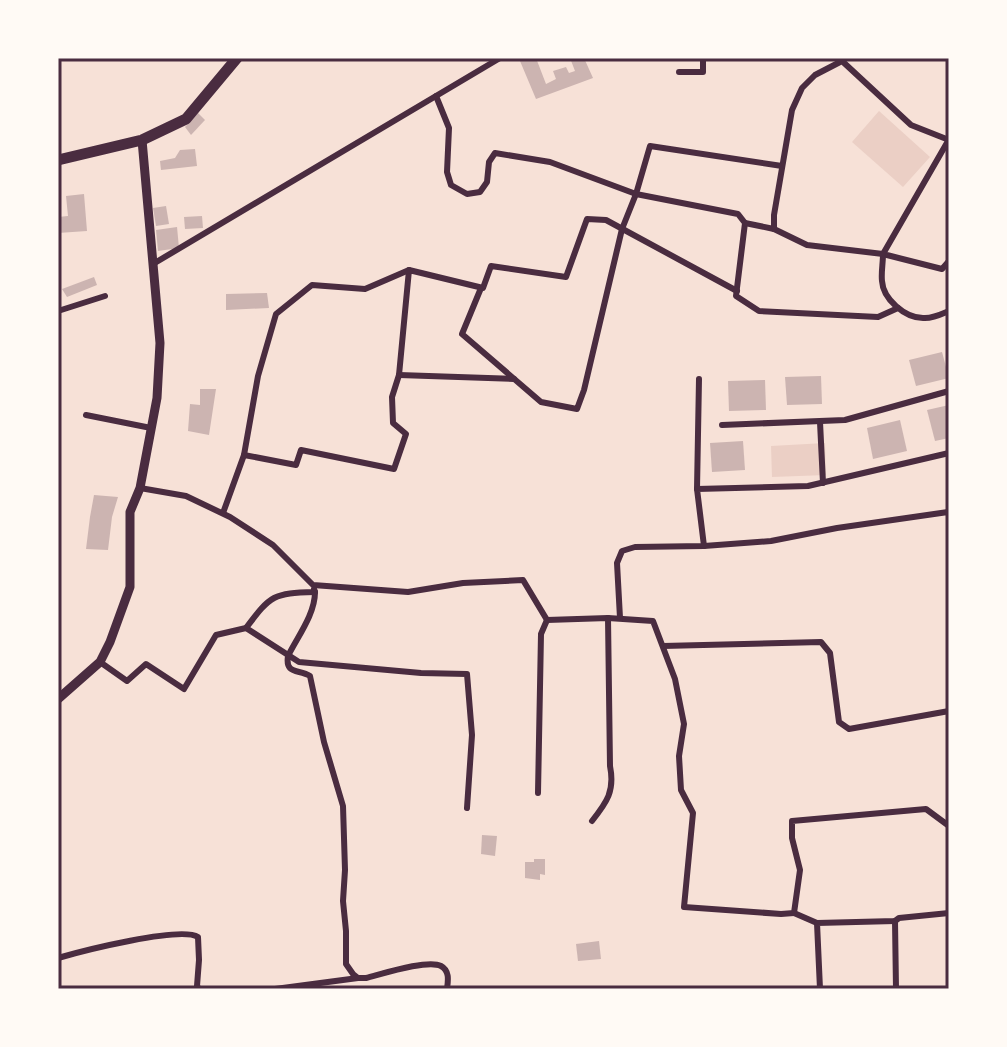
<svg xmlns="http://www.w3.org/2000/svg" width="1007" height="1047" viewBox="0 0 1007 1047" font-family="'Zilla Slab',serif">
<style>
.green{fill:#ebcfc5}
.building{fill:#ccb4b1}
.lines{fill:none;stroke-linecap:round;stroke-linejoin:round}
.minor{stroke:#4a2c40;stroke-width:6}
.secondary{stroke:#4a2c40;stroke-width:9}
.trunk{stroke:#4a2c40;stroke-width:11}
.neatline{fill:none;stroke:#4a2c40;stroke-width:3}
</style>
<rect width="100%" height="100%" fill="#f7e1d7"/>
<g class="green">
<polygon points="879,111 930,157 903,187 852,142"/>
<polygon points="825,443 826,475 772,477 771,446"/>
</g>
<g class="building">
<polygon points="525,58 536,58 546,84 556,79 553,71 566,67 569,73 575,71 570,58 584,58 593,78 536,99 520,61"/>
<polygon points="198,113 205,120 191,135 185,127"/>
<polygon points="195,149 197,166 161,170 160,161 175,158 180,150"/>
<polygon points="84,194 87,231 58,233 58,217 68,216 66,196"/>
<polygon points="166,206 169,224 156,226 153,208"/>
<polygon points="202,216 203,228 185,229 184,217"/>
<polygon points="177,227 179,248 158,251 156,230"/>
<polygon points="94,277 97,285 67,297 62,289"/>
<polygon points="267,293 269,308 226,310 226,294"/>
<polygon points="942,352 949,378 916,386 909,360"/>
<polygon points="821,376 822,404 787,405 785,377"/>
<polygon points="765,380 766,410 729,411 728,381"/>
<polygon points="200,389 216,389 209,435 188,431 190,404 200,405"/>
<polygon points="949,405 949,438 935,441 927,410"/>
<polygon points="900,420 907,451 873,459 867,428"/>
<polygon points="743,441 745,470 712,472 710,443"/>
<polygon points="94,495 118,497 112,517 108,550 86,549 90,517"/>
<polygon points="482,835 497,836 495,856 481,854"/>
<polygon points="534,859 545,859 545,875 540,874 540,880 525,878 525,862 534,862"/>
<polygon points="599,941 601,959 578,961 576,944"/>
</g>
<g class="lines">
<g class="minor">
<polyline points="679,72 703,72 703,58"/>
<polyline points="436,96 449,128 447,172 451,185 467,194 480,192 487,182 489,162 495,153 550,162 636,194 622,229 584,390 577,409 541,402 462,334 481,288"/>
<polyline points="948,141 883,254 942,269 949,261"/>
<polyline points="782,166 650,146 636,194 738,214 745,223 736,296 759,311 878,317 898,308"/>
<path d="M745,223L774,229L807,245L883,254C883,263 881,273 882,281C883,299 905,318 923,318C932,319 942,314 949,311"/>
<polyline points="774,229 774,215 792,110 802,88 815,75 842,61 911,125 949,140"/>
<polyline points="153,264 500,58"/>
<polyline points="58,311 105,296"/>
<polyline points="399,375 514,379"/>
<polyline points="86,415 151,428"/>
<polyline points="820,422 823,483"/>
<polyline points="722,425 845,420 949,391"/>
<polyline points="244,455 296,465 301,450 394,469 406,434 393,423 392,397 399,375 409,270 483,288 491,266 566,277 587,219 606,220 737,291"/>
<polyline points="140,488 186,496 230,517 273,545 313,585 408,592 463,583 523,580 547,620 608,618 653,621 675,679 684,724 679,756 681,790 693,813 684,907 781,914 794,913 800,870 792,838 792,821 926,809 949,826"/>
<polyline points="697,489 699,379"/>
<polyline points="223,513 244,455 258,376 276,314 312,285 365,289 409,270"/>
<polyline points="704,546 697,489 808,486 949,453"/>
<path d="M315,592C315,614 298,636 288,656C285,675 299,669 310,676L324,742L343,806L345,870L343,901L346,931V964L353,974L358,978H366C382,974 428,959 441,966C450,971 448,981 447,989"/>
<polyline points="620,618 617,563 622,551 635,547 704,546 771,541 837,528 948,512 949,515"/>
<polyline points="246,628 299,662 421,673 467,674 472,735 467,808"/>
<polyline points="663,646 821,642 830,653 839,722 849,729 949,711"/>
<path d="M100,662L127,681L146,664L184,689L216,635L246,628C271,595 273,593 315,592L314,589"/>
<polyline points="538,793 541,634 547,620"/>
<path d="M592,821C607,802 615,791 610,766L608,618"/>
<polyline points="794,913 817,923"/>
<polyline points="895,921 896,989"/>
<path d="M58,958C82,951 180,926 198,937L199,960L197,986L199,989"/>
<polyline points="275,989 358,978"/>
<polyline points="820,989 817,923 895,921 899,918 949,913"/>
</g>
<polyline class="secondary" points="58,699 100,662 110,642 130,587 130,512 140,488 157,398 160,343 142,140"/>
<polyline class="trunk" points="58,160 142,140 186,119 237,58"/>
</g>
<rect width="1007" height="1047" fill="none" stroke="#fffaf5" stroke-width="120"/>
<rect x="60" y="60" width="887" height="927" class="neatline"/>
</svg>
